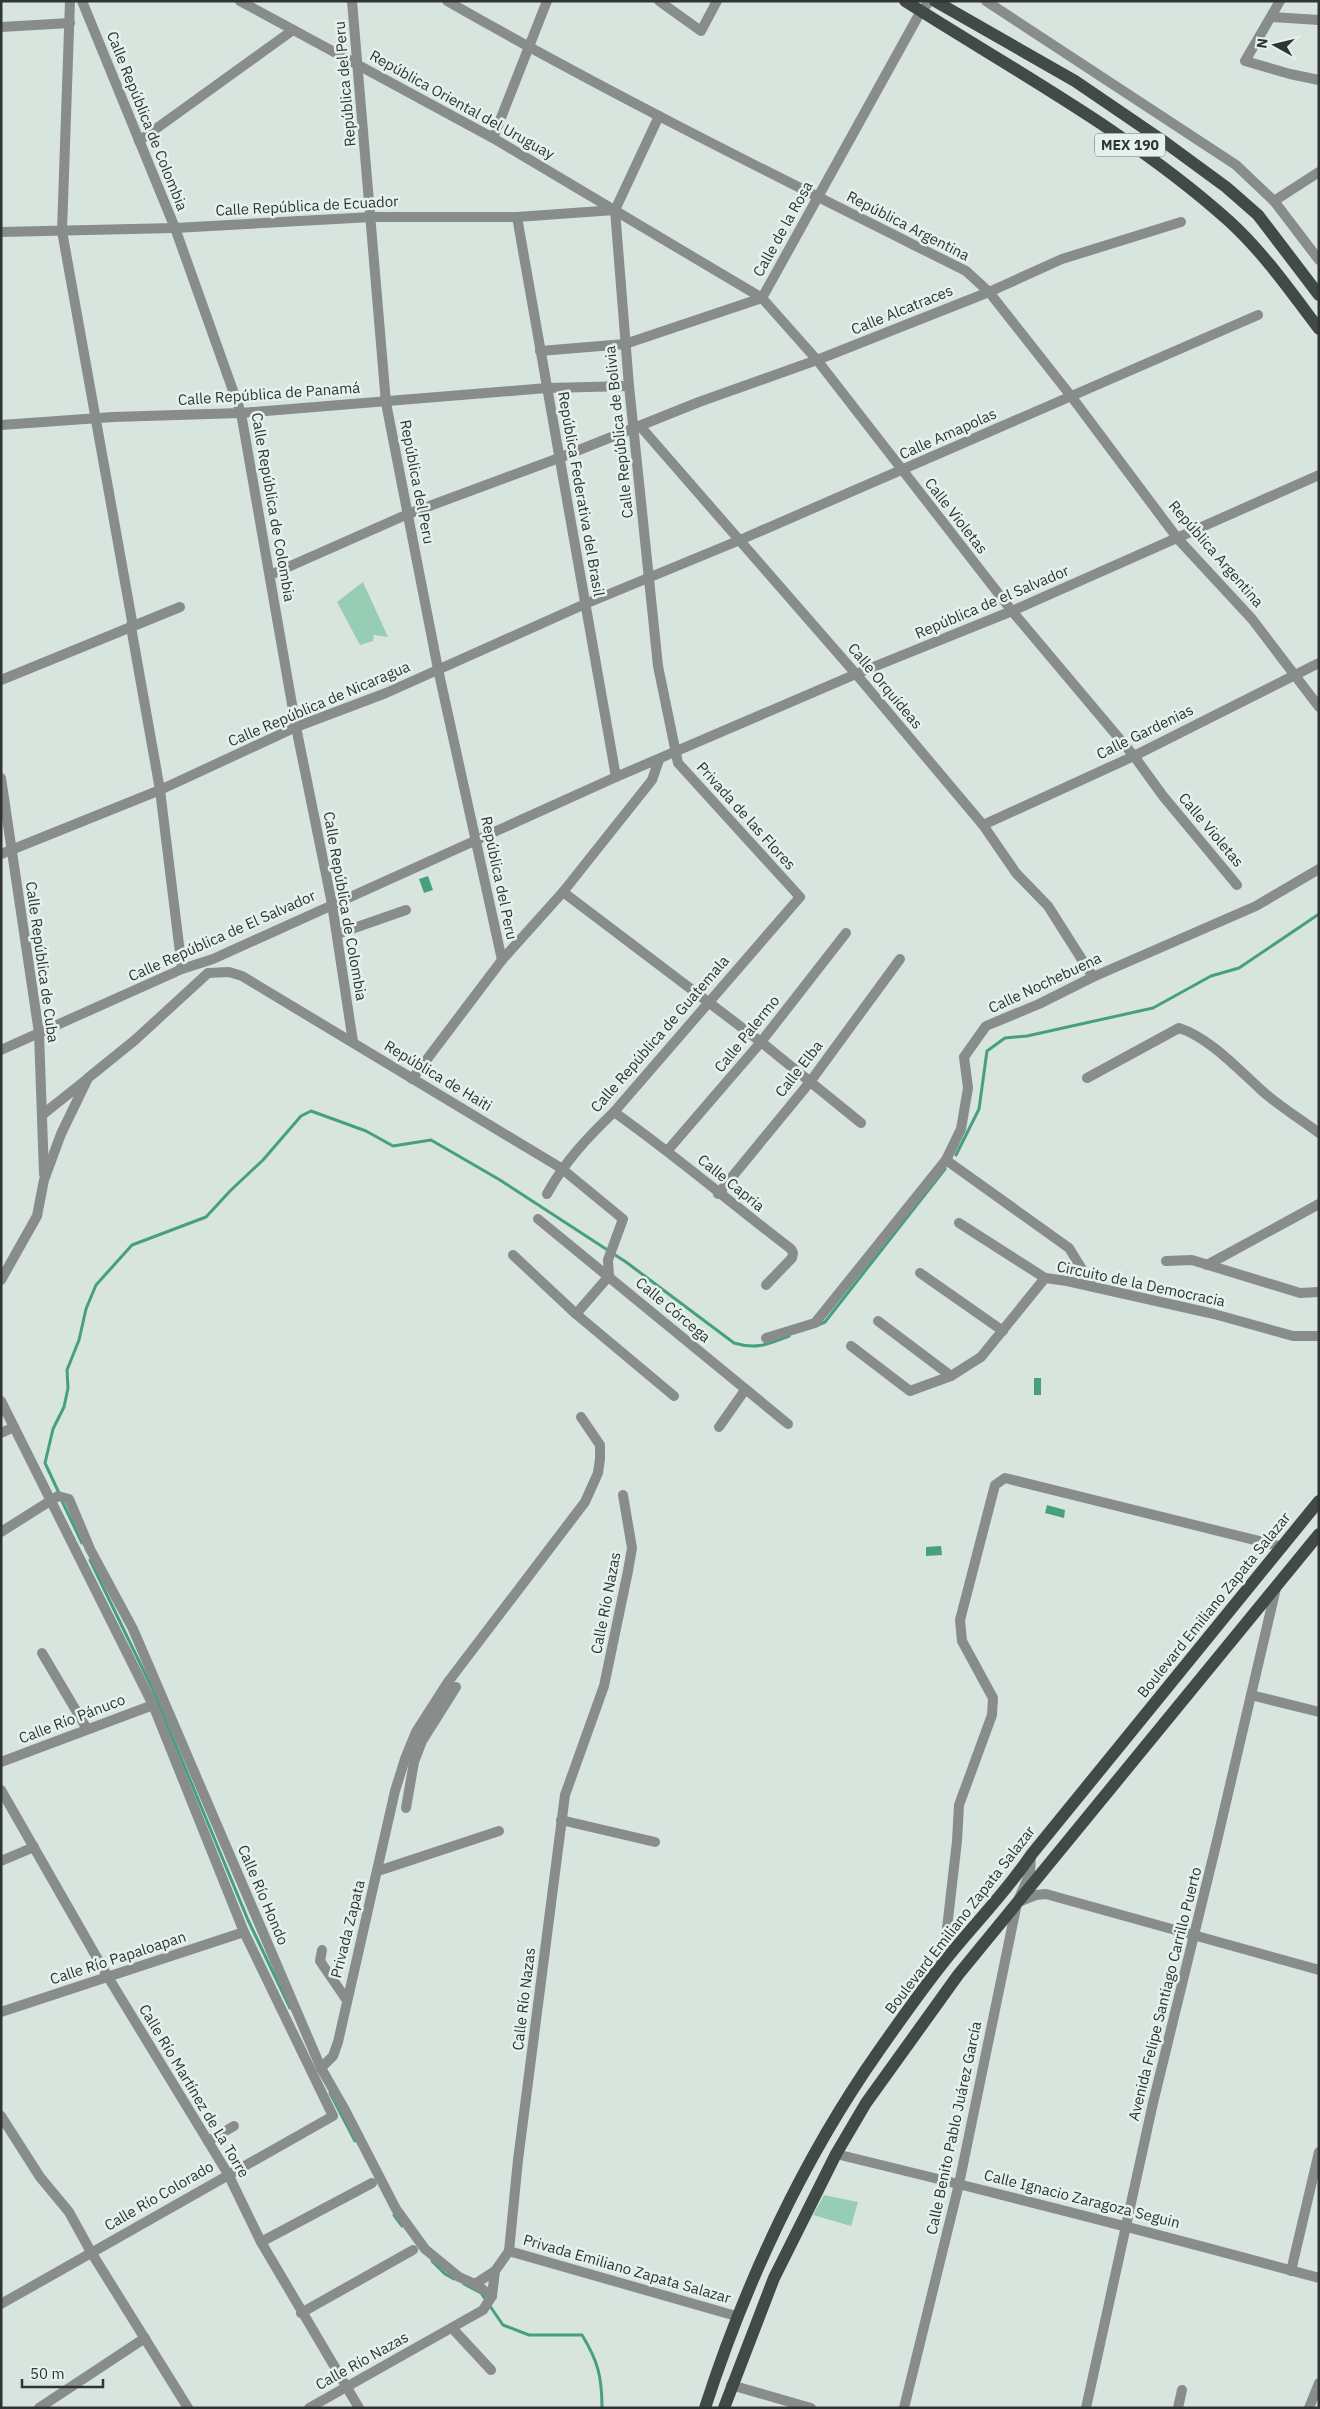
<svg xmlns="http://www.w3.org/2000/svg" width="1320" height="2409" viewBox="0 0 1320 2409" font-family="'IBM Plex Sans',sans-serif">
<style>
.green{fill:#97cdb5}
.water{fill:#47a07d}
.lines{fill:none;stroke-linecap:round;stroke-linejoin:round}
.stream{stroke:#47a07d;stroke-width:3}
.minor{stroke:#888d8b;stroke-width:10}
.major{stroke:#414a46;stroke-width:12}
.labels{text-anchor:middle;stroke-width:5;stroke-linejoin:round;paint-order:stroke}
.shield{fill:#e5f2ec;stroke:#666d6a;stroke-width:1}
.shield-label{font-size:14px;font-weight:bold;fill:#303432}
.street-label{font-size:15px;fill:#303432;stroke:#e5f2ec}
</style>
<rect width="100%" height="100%" fill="#d8e5de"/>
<g class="green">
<polygon points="363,582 388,637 374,635 373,641 360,645 337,602"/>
<polygon points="824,2195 858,2202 851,2226 813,2215"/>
</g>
<g class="water">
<polygon points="428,876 433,890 424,893 419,879"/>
<rect x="1034" y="1378" width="7" height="17"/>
<polygon points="1047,1505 1065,1510 1064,1518 1045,1513"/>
<polygon points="941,1546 942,1555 926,1556 926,1547"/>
</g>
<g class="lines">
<g class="stream">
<polyline points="956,1155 979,1109 987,1051 1005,1038 1027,1036 1153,1008 1211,976 1239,968 1319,914"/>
<polyline points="818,1325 825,1322 945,1169"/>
<path d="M59,1493L45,1463L53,1429L64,1407L68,1388L67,1370L79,1340L86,1309L96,1285L132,1245L206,1217L231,1190L263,1160L301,1116L311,1111L366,1131L393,1146L431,1140L500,1180L626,1262L734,1343C757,1350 768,1344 789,1336"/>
<polyline points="61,1499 82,1543"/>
<polyline points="90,1560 152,1688 248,1920 290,2008"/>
<polyline points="330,2093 355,2141"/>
<polyline points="394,2215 402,2226"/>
<polyline points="432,2261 445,2274 454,2279"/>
<path d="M464,2284L481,2293L503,2325L529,2335H582C598,2361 602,2377 602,2408"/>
</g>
<g class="minor">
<polyline points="70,1 62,231 132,621 131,627 160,790 182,969"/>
<polyline points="82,1 175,228 241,413 296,727 332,904 353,1042"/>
<polyline points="240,1 493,138 762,298 817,360 1012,611 1134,756 1163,796 1237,885"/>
<polyline points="352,1 386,403 438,669 502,960"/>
<path d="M447,1C617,98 792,184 966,271L989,292L1071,396L1178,539L1252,619L1319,707"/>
<polyline points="659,1 701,31 717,1"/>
<polyline points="986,1 1236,165 1274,201 1319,260"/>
<polyline points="1280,1 1245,61 1290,74 1319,80"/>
<polyline points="1272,17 1319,20"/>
<polyline points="1,27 70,23"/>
<polyline points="493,138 547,1"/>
<polyline points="139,141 293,30"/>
<polyline points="1274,201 1319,172"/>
<polyline points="517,217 616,777"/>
<polyline points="1,232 175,228 372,217 517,217 615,210"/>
<polyline points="540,351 625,344 762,298 921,11 930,1"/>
<polyline points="1,425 113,417 241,413 547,388 629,386"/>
<polyline points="640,426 856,674 983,825 1016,873 1048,906 1093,977"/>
<polyline points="270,575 408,514 559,458 699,402 817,360 989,292 1062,259 1181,222"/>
<polyline points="1,680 180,607"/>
<polyline points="1,778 39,1033 44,1174"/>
<polyline points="983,825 1134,756 1319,663"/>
<polyline points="1,854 160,790 296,727 386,693 585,604 740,540 1258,315"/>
<polyline points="563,892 761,1042 861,1123"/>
<polyline points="337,934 406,910"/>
<polyline points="1,1050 182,969 213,959 616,777 856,674 1012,611 1319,475"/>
<path d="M1087,1078L1179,1028C1208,1037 1237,1068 1259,1088C1277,1105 1299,1118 1319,1133"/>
<polyline points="412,1079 502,960 563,892 652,780 659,760"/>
<path d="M614,1112C675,1155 732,1204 791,1249L793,1253L792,1258L766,1285"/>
<polyline points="42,1115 86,1080"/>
<polyline points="668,1150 761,1042 846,933"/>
<polyline points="946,1160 1069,1248 1093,1287"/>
<path d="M547,1194C565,1161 588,1137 614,1112L800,897L678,763L658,666L629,386L615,210L659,116"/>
<polyline points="718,1194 810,1082 900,959"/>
<polyline points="538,1219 788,1424"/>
<polyline points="959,1223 1045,1278 1067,1281 1214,1314 1293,1336 1319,1336"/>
<polyline points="513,1255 576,1314 674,1396"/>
<polyline points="1166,1261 1192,1260 1300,1293 1319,1292"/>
<polyline points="1207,1265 1319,1204"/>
<polyline points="920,1273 1003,1331"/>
<polyline points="1,1280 37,1216 44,1180 61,1134 88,1078 135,1040 208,973 229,972 242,976 561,1168 623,1219 608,1260 609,1276 576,1314"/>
<polyline points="878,1321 951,1376"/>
<polyline points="766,1338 815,1323 946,1160 961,1129 968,1088 964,1057 986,1026 1039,1004 1093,977 1256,906 1319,869"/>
<polyline points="851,1346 910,1391 951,1376 981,1357 1045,1278"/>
<polyline points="1,1401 153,1705 244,1932 333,2116 1,2304"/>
<polyline points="719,1427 745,1390"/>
<polyline points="1,1433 14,1427"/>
<polyline points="1,1532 58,1496 69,1499 90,1549 133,1629 321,2068 345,2110 396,2209 425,2249 459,2277 475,2284 492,2296"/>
<polyline points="42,1653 87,1729"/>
<polyline points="1251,1695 1319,1712"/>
<polyline points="1,1762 153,1705"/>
<polyline points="1,1790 108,1977 228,2174 261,2242 359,2408"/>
<polyline points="406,1808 414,1762 422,1741 456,1687"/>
<polyline points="561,1820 655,1842"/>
<polyline points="1,1861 34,1847"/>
<polyline points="378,1871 499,1831"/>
<polyline points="1018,1902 1036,1895 1046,1894 1319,1970"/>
<polyline points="322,1950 320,1961 346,1999"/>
<polyline points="943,1963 957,1841 959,1805 992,1715 993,1698 962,1641 960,1620 995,1485 1005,1478 1283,1547"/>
<polyline points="1,2012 244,1932"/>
<polyline points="321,2068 333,2056 338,2042 395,1791 405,1759 416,1732 448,1682 585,1502 598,1473 600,1459 600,1445 581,1417"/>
<polyline points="1,2116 40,2177 69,2212 91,2252 188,2408"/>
<polyline points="208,2141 234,2126"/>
<path d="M836,2154C997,2193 1158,2234 1319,2278"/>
<polyline points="261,2242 372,2183"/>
<polyline points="509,2251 736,2316"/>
<polyline points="1291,2271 1319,2152"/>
<polyline points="475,2284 495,2271"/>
<polyline points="301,2313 413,2250"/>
<polyline points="452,2328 491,2370"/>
<polyline points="731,2385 811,2408"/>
<polyline points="39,2408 145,2338"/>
<polyline points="309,2408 483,2310 492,2296 495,2271 509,2251 518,2160 565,1795 604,1686 628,1571 632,1548 623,1495"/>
<polyline points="904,2408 959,2184 1017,1903 1030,1873 1031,1855"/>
<polyline points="1086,2408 1153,2103 1216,1845 1276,1588"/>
<polyline points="1178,2408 1182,2390"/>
<polyline points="1309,2408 1319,2383"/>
</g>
<g class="major">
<path d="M905,1C1015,71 1132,134 1229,221C1264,253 1291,292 1319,329"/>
<polyline points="935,1 1075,81 1166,143 1226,187 1258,215 1319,295"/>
<path d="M705,2408C745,2284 803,2159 878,2052C899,2022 920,1992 943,1963C972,1926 1005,1894 1031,1855L1319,1501"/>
<polyline points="724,2408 774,2278 836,2154 866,2103 958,1975 1319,1534"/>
</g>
</g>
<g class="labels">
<rect class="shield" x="1095" y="133.5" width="70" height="23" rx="4"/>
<g class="shield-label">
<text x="1130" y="150">MEX 190</text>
</g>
<g class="street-label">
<text transform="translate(345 84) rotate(-95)" y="5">República del Peru</text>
<text transform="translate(462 105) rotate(29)" y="5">República Oriental del Uruguay</text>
<text transform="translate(147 121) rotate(68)" y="5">Calle República de Colombia</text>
<text transform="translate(307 206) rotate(-3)" y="5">Calle República de Ecuador</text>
<text transform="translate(908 226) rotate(27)" y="5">República Argentina</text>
<text transform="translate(783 229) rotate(-61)" y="5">Calle de la Rosa</text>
<text transform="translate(902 310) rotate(-22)" y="5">Calle Alcatraces</text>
<text transform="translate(269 394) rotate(-4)" y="5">Calle República de Panamá</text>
<text transform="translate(619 432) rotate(-96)" y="5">Calle República de Bolivia</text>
<text transform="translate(948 434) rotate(-24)" y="5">Calle Amapolas</text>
<text transform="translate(417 482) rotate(79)" y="5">República del Peru</text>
<text transform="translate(581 494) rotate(80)" y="5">República Federativa del Brasil</text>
<text transform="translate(273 507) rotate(80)" y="5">Calle República de Colombia</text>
<text transform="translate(956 516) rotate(52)" y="5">Calle Violetas</text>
<text transform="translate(1216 554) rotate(49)" y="5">República Argentina</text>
<text transform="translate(992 602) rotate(-23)" y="5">República de el Salvador</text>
<text transform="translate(885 686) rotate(50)" y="5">Calle Orquídeas</text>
<text transform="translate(319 704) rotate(-23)" y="5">Calle República de Nicaragua</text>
<text transform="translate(1145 732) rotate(-26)" y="5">Calle Gardenias</text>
<text transform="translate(746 816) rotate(48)" y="5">Privada de las Flores</text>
<text transform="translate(1211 830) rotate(50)" y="5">Calle Violetas</text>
<text transform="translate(499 878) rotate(78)" y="5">República del Peru</text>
<text transform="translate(345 906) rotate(80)" y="5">Calle República de Colombia</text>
<text transform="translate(222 936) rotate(-24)" y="5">Calle República de El Salvador</text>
<text transform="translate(42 962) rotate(82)" y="5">Calle República de Cuba</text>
<text transform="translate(1045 983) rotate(-25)" y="5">Calle Nochebuena</text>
<text transform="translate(660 1034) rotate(-49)" y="5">Calle República de Guatemala</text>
<text transform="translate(747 1034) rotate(-51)" y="5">Calle Palermo</text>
<text transform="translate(799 1069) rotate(-52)" y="5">Calle Elba</text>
<text transform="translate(438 1076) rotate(31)" y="5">República de Haiti</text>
<text transform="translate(731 1183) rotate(39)" y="5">Calle Capria</text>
<text transform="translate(1141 1284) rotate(12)" y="5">Circuito de la Democracia</text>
<text transform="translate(673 1310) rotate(40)" y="5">Calle Córcega</text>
<text transform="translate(606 1603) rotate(-79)" y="5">Calle Río Nazas</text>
<text transform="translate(1214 1605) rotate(-51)" y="5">Boulevard Emiliano Zapata Salazar</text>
<text transform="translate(72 1719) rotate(-21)" y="5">Calle Río Pánuco</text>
<text transform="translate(263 1895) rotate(67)" y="5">Calle Río Hondo</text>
<text transform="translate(960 1920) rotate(-52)" y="5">Boulevard Emiliano Zapata Salazar</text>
<text transform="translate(348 1929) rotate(-76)" y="5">Privada Zapata</text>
<text transform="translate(118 1958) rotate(-18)" y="5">Calle Río Papaloapan</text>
<text transform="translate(1165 1994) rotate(-76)" y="5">Avenida Felipe Santiago Carrillo Puerto</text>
<text transform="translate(524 1999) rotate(-83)" y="5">Calle Río Nazas</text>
<text transform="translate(194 2091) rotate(59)" y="5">Calle Río Martínez de La Torre</text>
<text transform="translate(954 2128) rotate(-78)" y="5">Calle Benito Pablo Juárez García</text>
<text transform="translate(159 2196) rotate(-30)" y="5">Calle Río Colorado</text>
<text transform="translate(1082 2199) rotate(14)" y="5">Calle Ignacio Zaragoza Seguin</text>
<text transform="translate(627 2269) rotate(16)" y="5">Privada Emiliano Zapata Salazar</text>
<text transform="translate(362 2361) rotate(-29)" y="5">Calle Río Nazas</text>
</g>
</g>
<rect width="1320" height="2409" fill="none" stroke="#303432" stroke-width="5"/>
<g transform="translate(1275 45) rotate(278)" stroke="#e5f2ec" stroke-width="4" paint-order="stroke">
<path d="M0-4L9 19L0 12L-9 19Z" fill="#303432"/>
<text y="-8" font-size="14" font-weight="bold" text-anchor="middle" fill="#303432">N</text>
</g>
<path d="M22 2379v8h81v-8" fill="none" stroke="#303432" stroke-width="2.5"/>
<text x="30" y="2379" font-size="15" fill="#303432" stroke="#e5f2ec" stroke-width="4" paint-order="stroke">50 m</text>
</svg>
